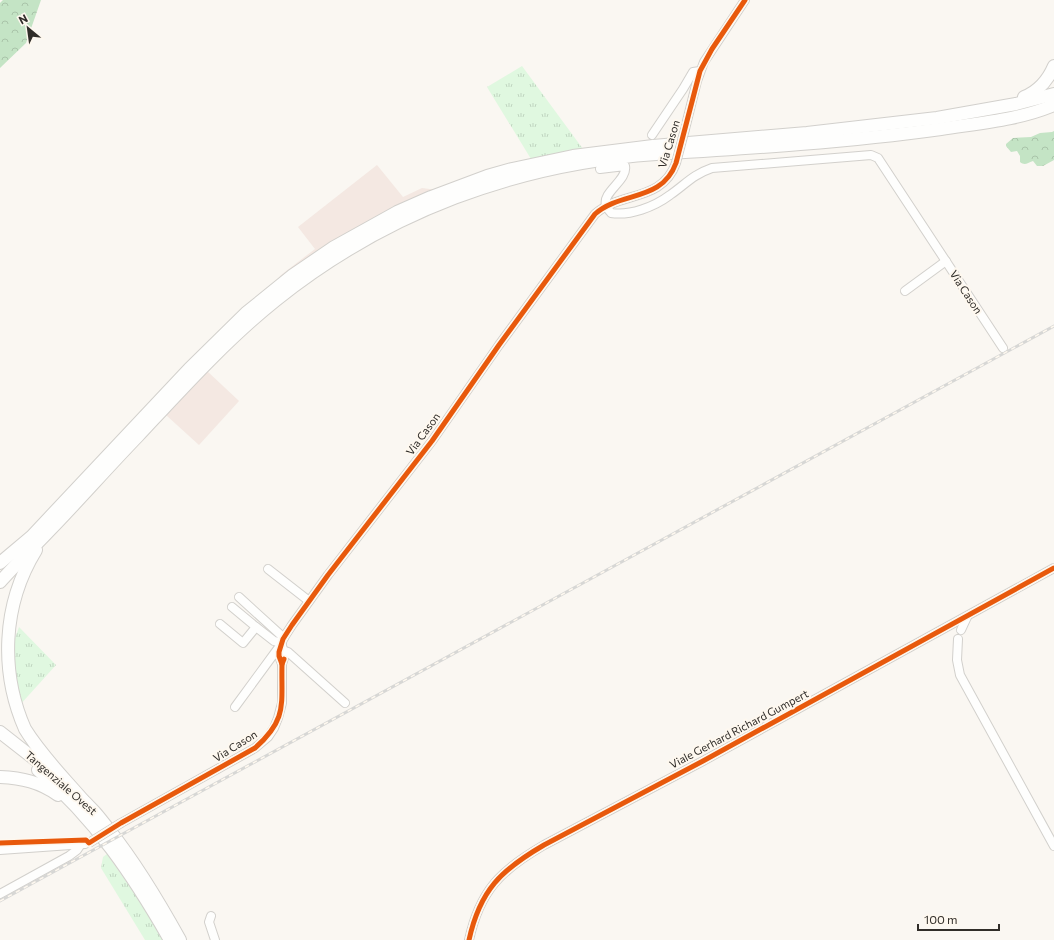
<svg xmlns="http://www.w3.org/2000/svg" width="1054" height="940" viewBox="0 0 1054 940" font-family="Commissioner,sans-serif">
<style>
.commercial{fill:#f4e8e2}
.grass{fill:url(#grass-tufts)}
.forest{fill:url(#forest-crowns)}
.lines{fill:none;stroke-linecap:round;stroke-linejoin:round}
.minor-casing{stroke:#d2d0cc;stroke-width:10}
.highway-casing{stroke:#d2d0cc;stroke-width:14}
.minor{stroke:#fefefd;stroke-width:8}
.highway{stroke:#fefefd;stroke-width:12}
.rail-casing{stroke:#d7d7d5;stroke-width:3}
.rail{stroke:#fef8ef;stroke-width:1.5;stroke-dasharray:4.5;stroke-linecap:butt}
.minor-bridge-casing{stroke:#d2d0cc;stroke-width:10;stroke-linecap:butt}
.minor-bridge{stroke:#fefefd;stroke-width:8}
.cycleway-casing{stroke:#fef8ef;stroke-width:8}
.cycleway{stroke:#e8590c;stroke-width:5}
.labels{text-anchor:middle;stroke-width:4;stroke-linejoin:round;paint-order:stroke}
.street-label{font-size:11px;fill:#302d29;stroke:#fef8ef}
</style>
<defs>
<pattern id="grass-tufts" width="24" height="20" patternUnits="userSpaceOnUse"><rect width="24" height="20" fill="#e0f8e0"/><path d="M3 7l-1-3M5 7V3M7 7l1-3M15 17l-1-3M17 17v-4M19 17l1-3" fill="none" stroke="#c0d5c0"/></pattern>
<pattern id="forest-crowns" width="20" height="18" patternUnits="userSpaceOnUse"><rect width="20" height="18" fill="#c4e4c5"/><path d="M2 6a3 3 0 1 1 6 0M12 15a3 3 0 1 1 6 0" fill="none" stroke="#a9c4a9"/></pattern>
</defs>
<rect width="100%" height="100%" fill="#faf7f2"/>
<g class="commercial">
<polygon points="377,165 403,197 422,188 437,190 353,229 271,287 281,275 315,249 298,227"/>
<polygon points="207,371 239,401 199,445 166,415"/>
</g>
<g class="grass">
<polygon points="522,66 583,149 531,159 487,87"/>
<polygon points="19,627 56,665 19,706 12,647"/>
<polygon points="107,854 139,900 163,940 145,940 101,868 103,857"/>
</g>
<g class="forest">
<polygon points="3,0 41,0 26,43 0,68 0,3"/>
<path d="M1054,131V160L1043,166H1037L1033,161C1027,163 1025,166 1020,162V156L1017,151L1011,152L1006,146V144L1013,138L1031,137L1040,133L1052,132Z"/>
</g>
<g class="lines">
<g class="minor-casing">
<g id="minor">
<polyline points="685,129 697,81 704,62 745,0"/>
<polyline points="652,135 683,89 693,72 700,71"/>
<path d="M600,169L625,166C628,180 602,192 606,205C606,208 610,211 611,213C630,216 654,207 670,195C686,184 692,175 712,168L871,155L878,158L1003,348"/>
<polyline points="905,291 946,261"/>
<polyline points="268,569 309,601"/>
<polyline points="239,597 284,638"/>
<polyline points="232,607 256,627"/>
<polyline points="220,624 243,643 256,627 274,641 282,643"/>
<polyline points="961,630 967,617"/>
<polyline points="958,639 957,660 960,675 1054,846"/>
<polyline points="285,651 288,652 345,703"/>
<path d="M282,664L279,656V652L283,639L292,625L328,575L432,441L499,345L595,214C621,191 662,202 676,163"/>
<polyline points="235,707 279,647"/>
<polyline points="121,823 255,748 268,737 274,728 278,718 282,703 282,664 285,655 282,646"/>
<polyline points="0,850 85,844"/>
<polyline points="0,894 69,856 77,850 81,844"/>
<polyline points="211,916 209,922 215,940"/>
<path d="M469,940C480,890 501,870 544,845L703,761L1054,568"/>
</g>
</g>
<g class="highway-casing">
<g id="highway">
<path d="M1024,97C1039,91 1048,80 1054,66"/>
<path d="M36,550C2,605 0,672 25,729C41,755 63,777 83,800"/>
<polyline points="0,563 32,536 189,369 246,313 293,275 334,247 397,212 431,197 487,176 512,169 573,156 653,146 807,133 937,118 1016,104 1054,94"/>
<path d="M0,582C16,564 34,547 50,530C80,499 108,467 138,436C182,389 226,340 276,300C386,212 516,164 656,154C751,148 847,142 941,129C979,123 1019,120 1054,105"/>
<polyline points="0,732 51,772"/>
<path d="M38,770C95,819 133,875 170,940"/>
<path d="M0,777C22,778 40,782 58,795"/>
<path d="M77,795C90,805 100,818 110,831C137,865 159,902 180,940"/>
</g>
</g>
<use href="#minor" class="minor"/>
<use href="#highway" class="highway"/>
<g class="rail-casing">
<polyline id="rail" points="0,901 1054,326"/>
</g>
<use href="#rail" class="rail"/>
<g class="minor-bridge-casing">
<g id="minor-bridge">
<polyline points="676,163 685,129"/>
<polyline points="89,843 121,823"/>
</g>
</g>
<use href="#minor-bridge" class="minor-bridge"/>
<g class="cycleway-casing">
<g id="cycleway">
<path d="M282,664L279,656V652L283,639L292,625L328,575L432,441L499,345L595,214C621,191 662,202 676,163L700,71L712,49L745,0"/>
<path d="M0,843L86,840L89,843L121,823L255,748C288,719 281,704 282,664L284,659"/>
<path d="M469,940C480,890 501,870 544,845L703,761L1054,568"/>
</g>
</g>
<use href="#cycleway" class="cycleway"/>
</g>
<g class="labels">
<g class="street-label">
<text transform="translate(669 144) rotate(-73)" y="4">Via Cason</text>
<text transform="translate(966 292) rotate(57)" y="4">Via Cason</text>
<text transform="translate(423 434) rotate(-54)" y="4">Via Cason</text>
<text transform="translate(739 729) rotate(-28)" y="4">Viale Gerhard Richard Gumpert</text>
<text transform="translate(235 746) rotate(-32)" y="4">Via Cason</text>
<text transform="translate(61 783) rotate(41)" y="4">Tangenziale Ovest</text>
</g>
</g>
<g transform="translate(28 28) rotate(331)" stroke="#fef8ef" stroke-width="3" paint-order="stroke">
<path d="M0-3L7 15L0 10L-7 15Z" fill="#302d29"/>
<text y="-6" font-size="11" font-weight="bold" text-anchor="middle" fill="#302d29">N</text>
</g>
<path d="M918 924v6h81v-6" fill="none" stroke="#302d29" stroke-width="2"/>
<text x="924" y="924" font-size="12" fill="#302d29" stroke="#fef8ef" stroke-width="3" paint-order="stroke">100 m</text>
</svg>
